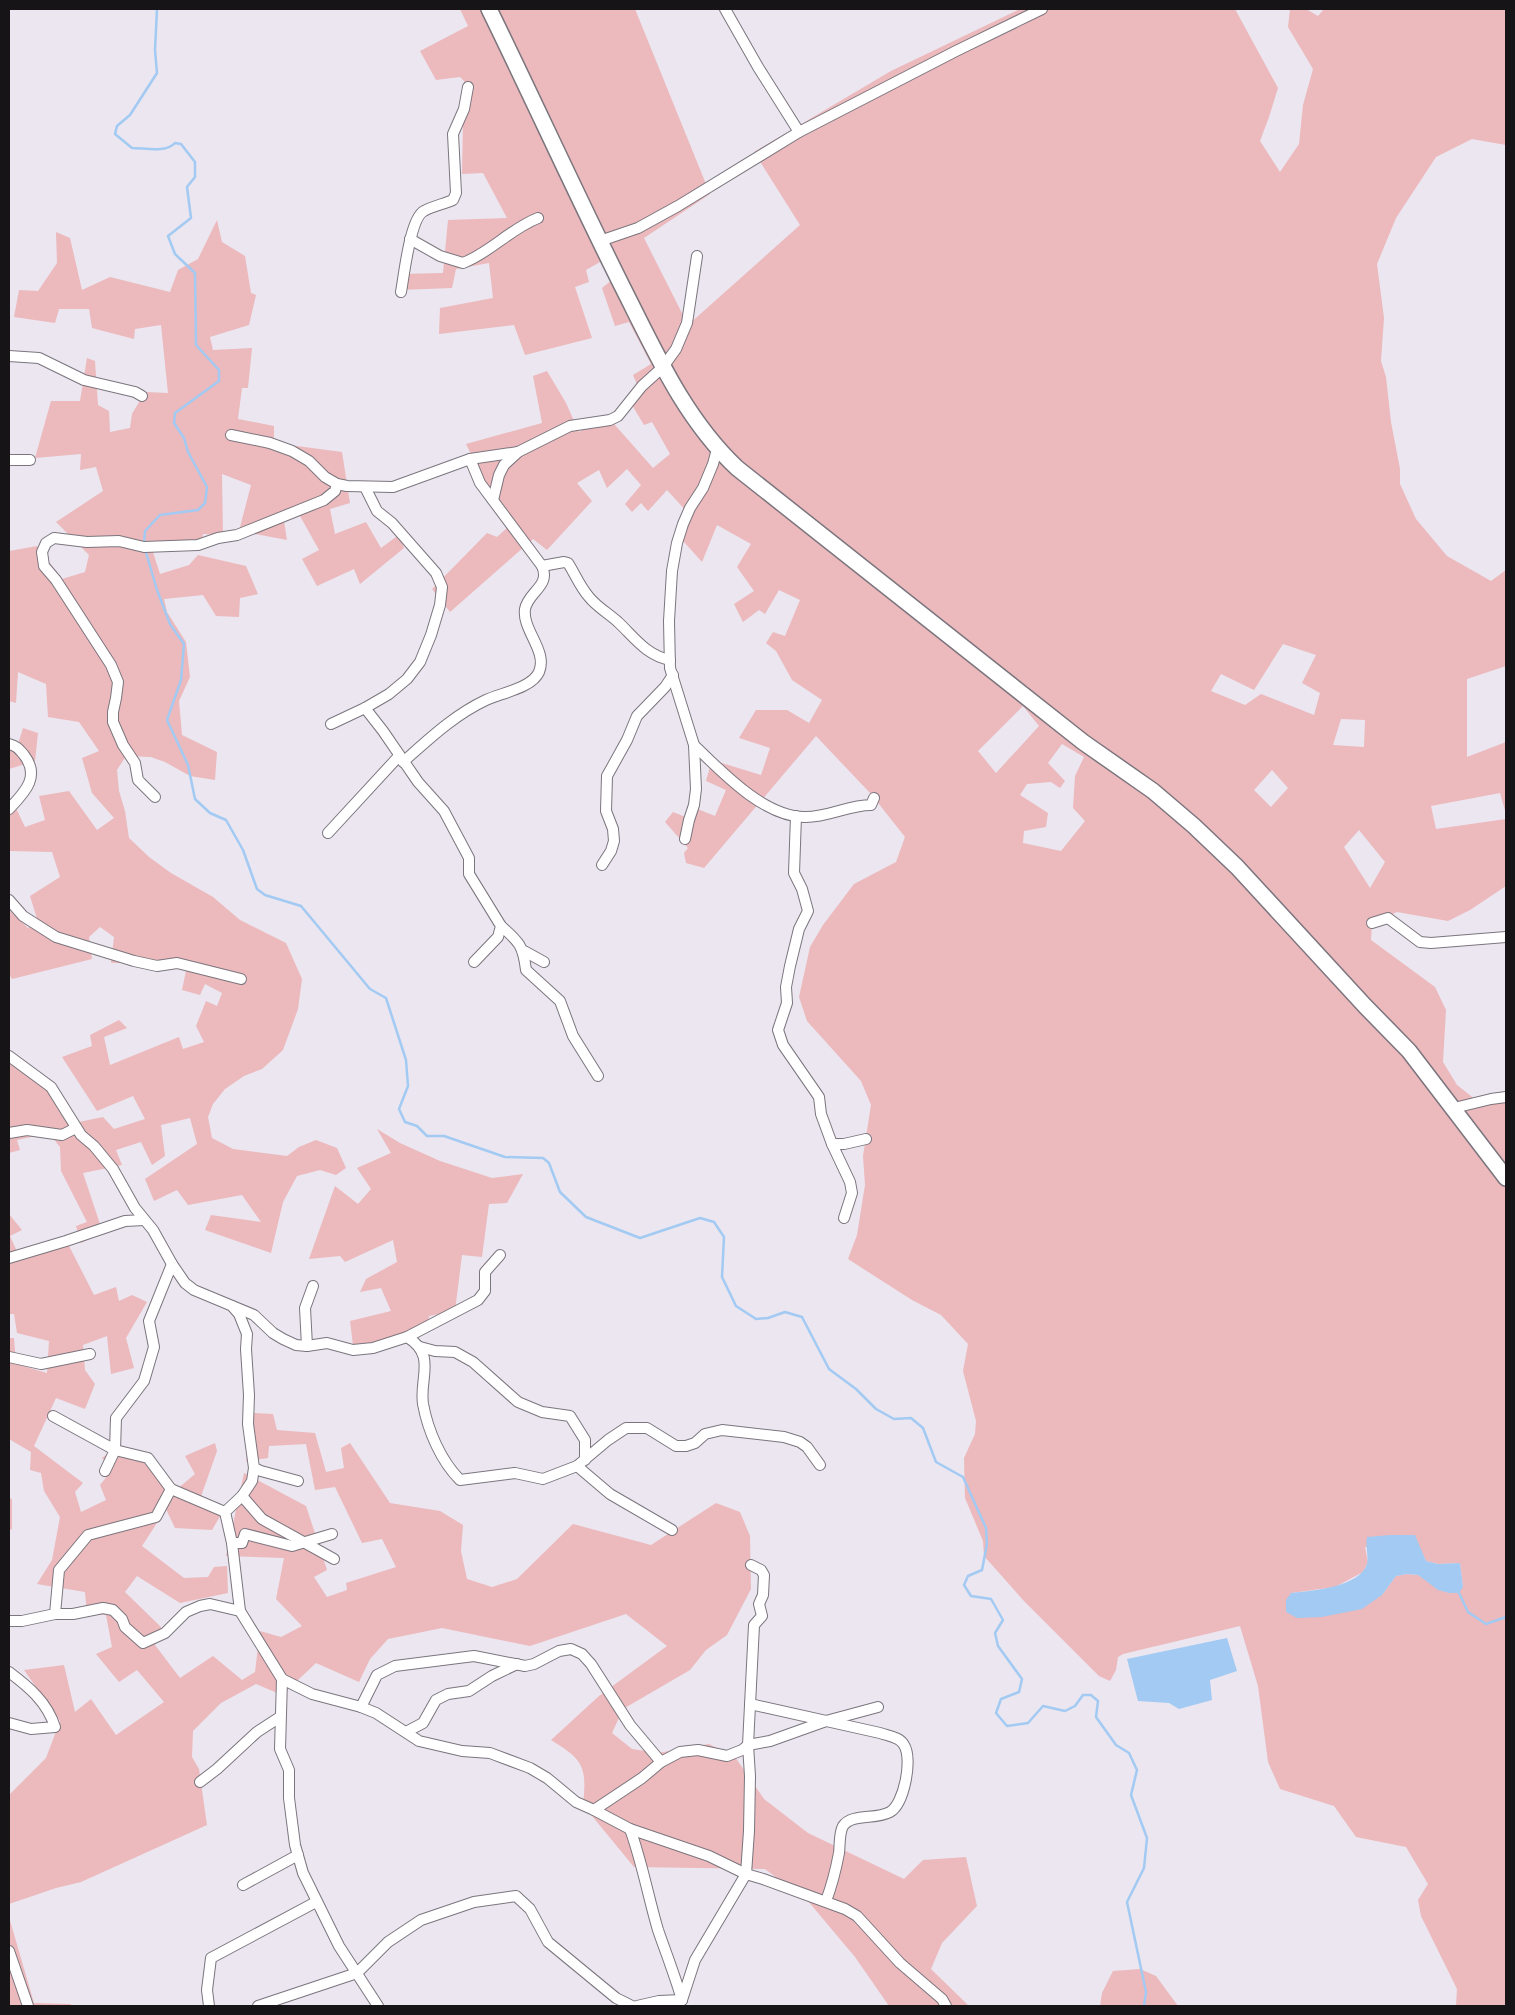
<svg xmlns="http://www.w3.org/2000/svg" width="1515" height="2015" viewBox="0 0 1515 2015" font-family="Literata,serif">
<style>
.green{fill:#ecb9bc;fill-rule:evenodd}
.water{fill:#a2caf2}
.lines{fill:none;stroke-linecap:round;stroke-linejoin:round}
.stream{stroke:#a2caf2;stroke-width:2.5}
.minor-casing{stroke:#7b757e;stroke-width:12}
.secondary-casing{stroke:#7b757e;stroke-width:18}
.minor{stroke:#fff;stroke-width:10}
.secondary{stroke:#fff;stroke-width:15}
</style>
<rect width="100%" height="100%" fill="#ebe6f0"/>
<g class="green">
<path d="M460,9H635L710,194L644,238L688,325L800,225L754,152L891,71L1020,9H1235L1278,88L1269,117L1260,141L1280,172L1299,144L1303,105L1313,69L1288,27L1290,9H1306L1318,16L1324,9H1506V145L1472,139L1436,157L1396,218L1377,264L1384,318L1381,361L1386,377L1391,422L1400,469V484L1416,519L1447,556L1491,581L1506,570V666L1467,679V757L1506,742V814L1500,793L1431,806L1436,829L1506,819V886L1470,910L1448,921L1397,912L1372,923L1371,940L1435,987L1446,1010L1443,1062L1457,1085L1476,1100L1506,1094V2006H1456L1457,1989L1421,1916L1418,1900L1428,1884L1406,1847L1356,1837L1334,1806L1280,1789L1268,1762L1258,1686L1240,1626L1123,1654L1118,1657L1116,1670L1110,1681L1099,1676L1023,1600L984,1556L983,1541L965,1498L964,1458L975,1434L976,1421L963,1371L968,1344L941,1315L912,1300L848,1259L857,1235L865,1185L863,1156L871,1105L861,1081L807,1021L799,997L810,947L823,925L854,884L896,862L905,837L871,794L816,736L704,868L686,863L684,853L688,848L665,822L673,812L688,818L695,808L715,816L726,790L706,781L712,760L761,775L770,748L739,738L756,710H787L809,723L822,700L792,680L776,651L766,643L773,632L785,636L800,600L779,590L765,614L759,610L743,622L734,604L754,591L737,567L751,544L717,525L702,562L676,533L689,514L667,490L648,511L641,503L632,512L625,504L641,485L627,469L607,488L599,470L577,483L592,501L547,550L533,539L450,612L432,589L487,533L497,537L507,528L466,444L542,423L533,376L547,371L566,403L579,432L607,416L653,468L670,454L652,422L644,425L629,400L641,394L633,375L651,364L629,322L615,326L602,288L612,280L600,262L586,270L589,282L575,287L592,338L525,355L514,325L439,334L440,308L493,298L489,263L456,269L452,288L398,290L400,274L443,273L448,220L507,218L483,173L462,174L463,124L472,89L460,77L436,80L420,51L468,26ZM1283,644L1316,655L1302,683L1320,693L1314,715L1261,694L1245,705L1211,691L1221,674L1254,690ZM1023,706L1039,726L996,773L978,751ZM1341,719L1365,720L1364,747L1333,745ZM1062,744L1084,757L1075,776L1073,808L1085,821L1061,851L1023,843L1024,831L1046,827L1048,813L1020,795L1027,784L1051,782L1060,788L1065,781L1048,763ZM1272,770L1288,788L1271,807L1254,790ZM1359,830L1385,862L1370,888L1344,847ZM1365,1547L1421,1551L1426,1561L1438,1564L1460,1563L1463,1587L1426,1580L1418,1575L1407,1574L1396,1576L1382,1595L1291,1593L1335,1587L1363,1572L1368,1562Z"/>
<polygon points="217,220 222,242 245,256 251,293 256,295 249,325 210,337 213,350 252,348 248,388 242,388 238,419 274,426 274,443 342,452 350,503 330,509 335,534 366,522 381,548 400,534 404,548 360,584 354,569 317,586 302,559 319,550 300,516 284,521 287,540 239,531 251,485 222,474 223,535 203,534 202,539 151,546 160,574 189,565 198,555 246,566 258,594 240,598 239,617 216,616 203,595 164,599 167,612 186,642 190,677 179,701 182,735 217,752 215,780 190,776 165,762 151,757 126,756 117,770 119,791 125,811 129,838 149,857 171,873 213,897 240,920 286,943 302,979 298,1009 283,1050 262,1069 244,1076 225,1089 213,1104 208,1117 212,1138 233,1149 287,1156 299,1147 316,1140 337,1148 346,1168 336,1175 320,1170 297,1176 283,1202 271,1253 205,1230 211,1215 261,1222 242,1195 188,1205 177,1190 154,1201 145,1179 197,1144 190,1118 161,1125 165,1156 152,1165 141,1142 116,1150 122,1165 83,1173 103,1233 81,1243 76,1226 87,1222 61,1171 60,1147 49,1133 17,1140 20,1150 9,1153 9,1056 51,1082 74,1123 103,1117 114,1129 145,1119 133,1096 97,1111 62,1057 92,1046 90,1035 119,1020 127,1028 104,1037 110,1065 179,1037 183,1049 204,1042 196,1026 206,1001 217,1006 222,993 205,984 200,995 182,990 187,966 163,962 111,963 114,937 100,927 89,937 92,959 12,979 9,974 9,910 28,928 38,922 30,896 60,877 52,852 9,851 9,805 14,804 25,827 45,820 39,796 69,791 97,830 114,818 92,793 82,758 99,751 79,722 48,717 46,684 18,672 16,703 9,701 9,551 37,546 62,579 85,572 89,555 56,522 103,491 96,467 80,470 81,454 35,458 51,401 80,401 87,358 95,361 98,405 109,411 110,432 130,428 132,414 145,392 168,393 161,325 135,329 134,339 92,328 89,309 59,309 55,323 14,317 19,290 38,291 57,263 56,232 70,238 82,290 110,277 170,292 178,270 198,259"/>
<polygon points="23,728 38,733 35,761 9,769 9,741 18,744"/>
<polygon points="377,1129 400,1143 440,1161 492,1178 523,1174 507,1203 489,1204 482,1257 462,1255 455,1311 429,1316 427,1330 354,1353 350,1321 391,1311 381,1288 360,1292 366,1279 397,1262 393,1240 345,1262 340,1256 309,1259 335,1186 358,1204 371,1189 357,1168 391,1153"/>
<path d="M9,1214L22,1230L10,1236L20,1258L68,1244L94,1295L116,1287L119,1301L132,1295L147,1302L126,1338L134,1368L111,1374L107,1336L83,1345L85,1370L95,1384L85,1409L56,1398L34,1446L83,1483L75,1492L81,1512L106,1500L100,1485L112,1470L102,1458L111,1451L141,1458L170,1495L195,1474L185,1456L215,1443L217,1451L198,1505L222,1513L212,1530L175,1528L166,1509L142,1546L184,1578L208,1577L214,1567L227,1566L228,1593L180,1603L137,1576L125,1592L161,1627L155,1645L180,1678L213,1656L242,1680L255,1672L260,1631L281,1637L302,1626L276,1599L284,1558L226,1556L244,1473L306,1506L327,1570L314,1577L327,1597L347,1590L346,1583L396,1567L382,1539L362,1543L335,1487L315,1490L306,1444L269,1446L268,1458L246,1461L254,1413L273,1414L277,1430L315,1433L326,1472L344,1468L341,1448L350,1443L390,1503L440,1511L463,1525L461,1551L467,1579L492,1587L517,1579L573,1524L651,1545L716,1503L740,1512L750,1536L751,1589L727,1635L706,1650L690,1670L623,1709L612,1733L632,1749L658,1753L709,1744L735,1757L764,1799L808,1833L904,1879L923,1860L966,1857L977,1906L942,1943L931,1969L969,2006H889L855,1957L808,1901L765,1869L634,1867L583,1805C587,1767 584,1760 551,1740L599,1696L667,1646L626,1614L530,1646L442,1628L388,1639L370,1659L359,1682L316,1663L282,1695L256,1684L221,1703L193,1731L192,1757L199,1769L207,1825L81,1882L56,1888L9,1904V1795L46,1758L60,1721L24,1670L64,1665L75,1712L91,1699L116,1735L164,1702L137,1670L119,1682L96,1654L112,1647L106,1615L87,1614L85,1592L37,1584L52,1560L60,1517L44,1491L41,1473L30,1470L31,1452L9,1439V1338H14L16,1364L47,1373L49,1341L17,1333L14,1314H9Z"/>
<polygon points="9,1498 12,1499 12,1529 9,1530"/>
<polygon points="9,1917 34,2003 70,2004 73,2006 9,2006"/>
<polygon points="1140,1969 1156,1976 1178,2006 1100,2006 1102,1993 1113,1971"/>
</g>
<g class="water">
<path d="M1390,1535H1415L1426,1561L1438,1564L1460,1563L1463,1587L1459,1593H1449L1438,1590L1418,1575L1407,1574L1396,1576L1382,1595L1362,1609L1322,1617L1297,1618L1286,1612V1600L1291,1593C1311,1591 1360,1587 1367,1564C1369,1557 1365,1546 1367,1537Z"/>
<polygon points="1227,1638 1237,1671 1210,1680 1212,1700 1179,1709 1169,1703 1138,1701 1127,1659"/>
</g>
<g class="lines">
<g class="stream">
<path d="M144,543L145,531L160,515L198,510L205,503L207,487L188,452L184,438L174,423L175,413L219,381V370L196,345L195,273L175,254L168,236L191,218L187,187L195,177V162L181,144L175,143C166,153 145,148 132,148L115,134L117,126L130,115L157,73L155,50L157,9"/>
<polyline points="145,549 157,590 170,624 184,644 181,680 167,720 188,765 195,799 210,813 226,820 243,850 257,889 265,895 301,906 370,989 386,998 406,1060 408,1086 399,1109 405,1122 417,1126 427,1136 444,1136 505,1157 543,1158 549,1163 560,1192 586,1217 640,1238 700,1218 714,1222 724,1237 722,1277 736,1306 756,1319 768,1318 785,1312 802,1317 829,1369 856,1389 876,1409 894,1419 911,1418 923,1428 936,1462 963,1477 986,1528 987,1544 982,1570 968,1576 964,1585 971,1596 991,1599 1003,1620 995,1633 998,1646 1022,1679 1019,1692 1001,1699 996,1713 1007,1726 1028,1723 1043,1706 1065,1711 1075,1706 1083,1695 1091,1695 1098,1701 1096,1717 1116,1745 1129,1753 1137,1770 1131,1795 1147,1838 1144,1868 1127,1902 1146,1992 1144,2006"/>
<polyline points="1459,1593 1468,1612 1486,1624 1506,1617"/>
</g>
<g class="minor-casing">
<g id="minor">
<polyline points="725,9 758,67 799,132"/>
<path d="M410,239L440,256L463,263C491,252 510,229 538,218"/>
<polyline points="600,241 638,228 678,206 799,132 956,51 1042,9"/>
<path d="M401,292C404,276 410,218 424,211C433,206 444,204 453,200L456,193L453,134L464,109L468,87"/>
<polyline points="9,356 39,358 84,380 135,392 142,396"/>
<polyline points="231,435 270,443 292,451 309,461 325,477 337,484 347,486 393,487 470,459 518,452"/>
<path d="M470,459L480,483L542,566L564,562L568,563C575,574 580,587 589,597C597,607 608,613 618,622C635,638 646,655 670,660"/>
<polyline points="9,460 30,460"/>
<polyline points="493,500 499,475 504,465 518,452 570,426 610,420 618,416 642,386 663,367 676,349 687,323 697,256"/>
<polyline points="365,708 383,731 418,782 444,811 469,858 469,874 501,926 498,937 474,962"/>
<polyline points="331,724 365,708 389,694 407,679 420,662 431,635 440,605 442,587 436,573 392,523 377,511 365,487"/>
<path d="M9,744C17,746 19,749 24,755C41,777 24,793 9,809"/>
<path d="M694,745C722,772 763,816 804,817C827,818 848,805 871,805L874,798"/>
<path d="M403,762C429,739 454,715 486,700C501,693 532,688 539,672C548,651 522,630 525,609C528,592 551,586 542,566"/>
<polyline points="155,797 138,780 135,763 123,745 113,722 113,712 116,698 118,682 111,665 56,580 44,566 42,552 46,543 54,538 87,542 119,541 144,547 198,545 218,538 237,535 324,500 335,491 337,484"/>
<polyline points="796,816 794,873 802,889 808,911 799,929 790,966 786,987 787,1003 778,1030 783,1045 819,1097 821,1114 832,1144 844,1144 866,1139"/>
<polyline points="328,833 399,756"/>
<polyline points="685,839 689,820 694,805 696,789 694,745 670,668 669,621 672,571 677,543 683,524 690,508 703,488 713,464 717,449"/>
<polyline points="602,865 611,851 614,841 613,829 606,811 607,776 627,740 637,716 665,687 673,675"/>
<polyline points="9,900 23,916 56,937 134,961 157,966 177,963 241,979"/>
<polyline points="1372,923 1388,918 1420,942 1431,943 1506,937"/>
<path d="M501,926C519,942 523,945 526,970L560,1001L573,1036L598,1076"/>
<polyline points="524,951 544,962"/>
<polyline points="9,1056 51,1087 81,1135 94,1146 113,1169 135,1208 153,1230 172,1264 185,1283 194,1290 254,1315 273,1333 283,1339 296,1345 307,1346 327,1343 353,1350 373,1348 407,1337 478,1300 485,1291 485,1272 500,1255"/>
<polyline points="1454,1108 1491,1099 1506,1097"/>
<polyline points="9,1133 27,1130 62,1135 76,1128"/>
<polyline points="832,1144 850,1182 852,1193 844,1218"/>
<polyline points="9,1258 66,1241 125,1221 144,1220"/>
<polyline points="232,1306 239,1314 247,1334 246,1349 249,1395 248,1424 254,1468 252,1481 242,1496 225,1512 232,1543 240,1611 282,1679 312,1694 361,1707 376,1713 419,1741 462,1751 490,1753 530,1768 547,1778 576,1802 594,1810 630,1829 709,1856 746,1874 763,1879 845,1909 857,1916 900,1963 942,1999 946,2006"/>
<path d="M407,1337C437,1355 419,1378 423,1404C428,1431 441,1461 460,1480L515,1473L543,1479L577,1466L608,1440L626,1428H647L676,1446H686L695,1443L705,1434L722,1430L784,1437L800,1442L807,1447L820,1465"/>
<polyline points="307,1346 305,1308 313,1286"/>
<polyline points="420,1347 435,1351 455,1352 473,1362 518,1402 542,1412 570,1416 585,1440 585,1460"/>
<polyline points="9,1357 41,1364 90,1354"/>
<polyline points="53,1416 115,1450 148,1458 171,1489 225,1512"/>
<polyline points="577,1466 610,1494 672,1530"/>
<polyline points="254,1468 261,1471 298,1481"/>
<polyline points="105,1471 115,1450 116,1418 144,1381 154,1347 149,1321 172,1264"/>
<polyline points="242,1496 262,1519 334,1559"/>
<polyline points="232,1543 242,1543 245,1534 292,1546 332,1534"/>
<polyline points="55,1614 73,1614 103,1608 113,1610 122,1619 125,1627 143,1643 165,1633 186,1612 200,1606 210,1604 240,1611"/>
<polyline points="9,1621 22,1621 55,1614 59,1570 88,1535 156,1517 171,1489"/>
<path d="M9,1672C29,1687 47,1702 55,1727L31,1729L9,1723"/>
<polyline points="282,1679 280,1749 289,1770 289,1798 295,1845 303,1873 339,1946 378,2006"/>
<path d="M750,1704L880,1733C888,1736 900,1737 904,1745C913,1759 904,1804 890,1812C876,1820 852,1813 843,1826C839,1833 840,1845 839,1853C836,1869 832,1885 826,1901"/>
<polyline points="361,1707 377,1675 395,1666 474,1656 525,1666 534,1664 559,1651 571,1649 582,1654 591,1664 630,1725 661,1762"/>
<polyline points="406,1732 423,1723 436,1700 448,1694 469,1691 492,1676 517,1664"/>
<polyline points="200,1782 217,1769 257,1732 280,1717"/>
<polyline points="594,1810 642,1778 661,1762 680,1752 698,1750 727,1756 742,1750 748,1745 770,1741 826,1721 878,1707"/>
<path d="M630,1829C642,1862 648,1896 658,1930C666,1953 675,1976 682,2000"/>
<polyline points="243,1885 298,1855"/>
<polyline points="9,1951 28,2006"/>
<polyline points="682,2000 695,1960 746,1874 749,1831 750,1776 748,1745 754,1625 762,1616 759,1604 763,1595 764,1575 761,1570 751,1565"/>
<polyline points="209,2006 207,1990 211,1958 316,1902"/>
<polyline points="258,2006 357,1973 388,1942 421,1920 474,1902 516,1896 530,1909 548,1942 616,1998 632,2006"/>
<polyline points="637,2006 659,2001 682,2000"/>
</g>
</g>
<g class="secondary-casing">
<path id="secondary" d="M489,9C534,101 576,194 622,286C655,351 684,418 737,468L1083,742L1153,791L1194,826L1237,867L1365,1006L1409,1051L1506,1178"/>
</g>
<use href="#minor" class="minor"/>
<use href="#secondary" class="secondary"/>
</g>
<rect width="1515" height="2015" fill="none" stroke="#161417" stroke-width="20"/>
</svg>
